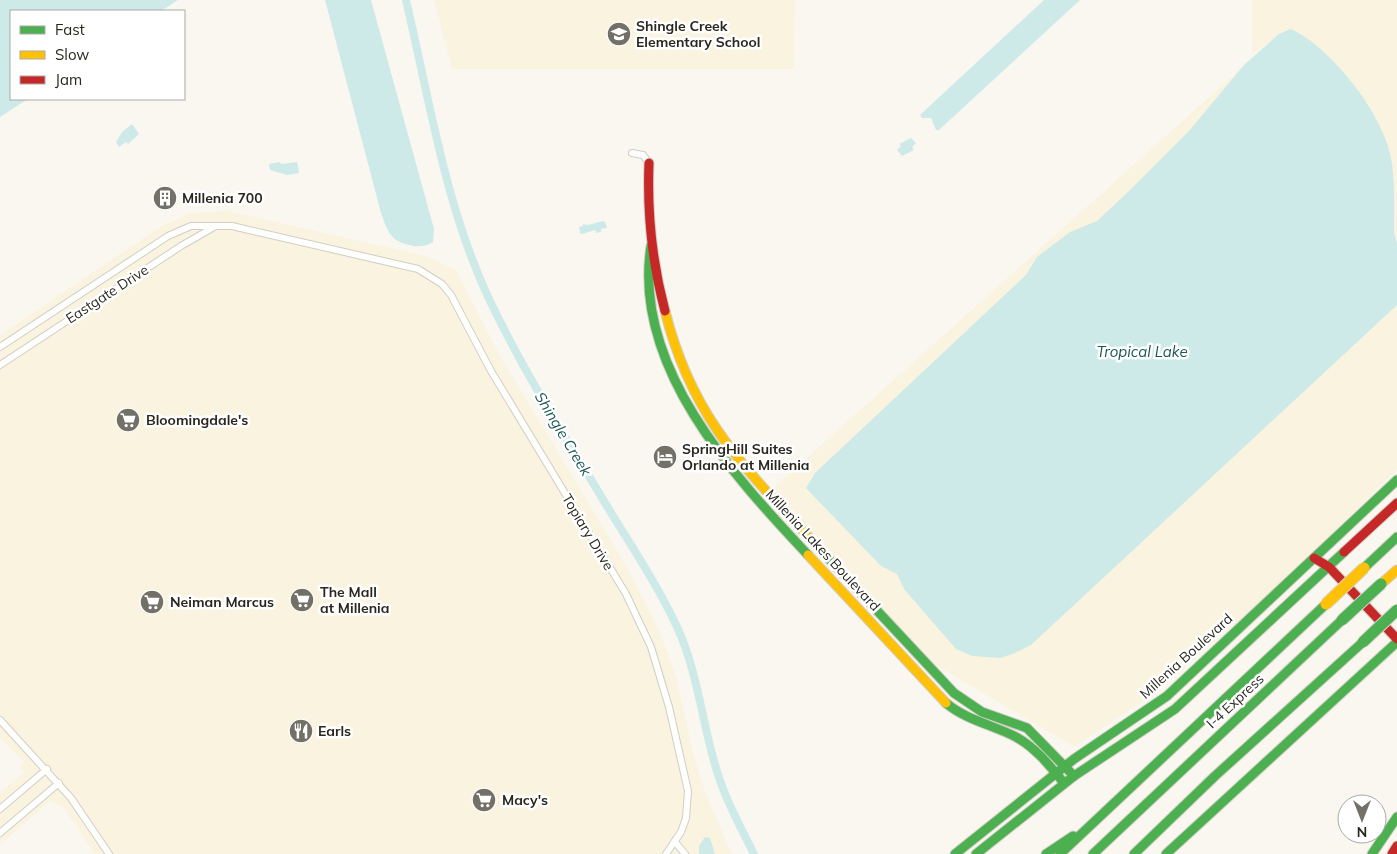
<svg xmlns="http://www.w3.org/2000/svg" width="1397" height="854" viewBox="0 0 1397 854" font-family="Mulish,sans-serif">
<style>
.built{fill:#f9f3df}
.water{fill:#cdeae8}
.lines{fill:none;stroke-linecap:round;stroke-linejoin:round}
.canal{stroke:#cdeae8;stroke-width:8}
.street-casing{stroke:#d1cec6;stroke-width:8}
.fast-casing{stroke:#d1cec6;stroke-width:11}
.slow-casing{stroke:#d1cec6;stroke-width:11}
.jam-casing{stroke:#d1cec6;stroke-width:11}
.street{stroke:#fefefd;stroke-width:6}
.fast{stroke:#4caf50;stroke-width:9}
.slow{stroke:#ffc107;stroke-width:9}
.jam{stroke:#c62828;stroke-width:9}
.fast-bridge-casing{stroke:#d7d5d1;stroke-width:13;stroke-linecap:butt}
.slow-bridge-casing{stroke:#d7d5d1;stroke-width:13;stroke-linecap:butt}
.fast-bridge{stroke:#4caf50;stroke-width:11}
.slow-bridge{stroke:#ffc107;stroke-width:11}
.labels{text-anchor:middle;stroke-width:5;stroke-linejoin:round;paint-order:stroke}
.poi-label{font-size:14px;font-weight:bold;fill:#2a271f;stroke:#fff;text-anchor:start}
.street-label{font-size:14px;fill:#2a271f;stroke:#fff}
.water-label{font-size:15px;font-style:italic;fill:#1c5657;stroke:#fff}
</style>
<rect width="100%" height="100%" fill="#faf7f0"/>
<g class="built">
<polygon points="434,0 795,0 794,69 452,69"/>
<polygon points="1252,0 1397,0 1397,469 1296,569 1178,674 1149,697 1074,747 936,665 771,490 1274,39 1252,54"/>
<polygon points="228,211 426,256 456,270 498,352 627,567 657,625 676,676 693,753 706,794 732,854 95,854 64,808 50,801 0,845 0,792 24,773 19,767 24,762 0,738 0,335 160,227 191,213"/>
</g>
<g class="water">
<polygon points="0,0 178,0 161,11 11,11 11,99 28,99 0,117"/>
<path d="M325,0H371L434,229L433,242C425,247 418,247 409,245C389,240 388,231 381,213Z"/>
<polygon points="1044,0 1080,0 939,130 936,130 931,118 922,118 920,115"/>
<path d="M1291,29C1332,48 1387,118 1392,164C1395,186 1394,210 1394,233L1397,243V305L1031,645L1015,653L1000,658L972,656L956,649L904,589L897,574L881,566L806,488L815,473L1026,275L1037,257L1070,232L1097,221L1128,192L1189,131L1244,65L1279,34Z"/>
<polygon points="132,124 139,134 128,144 126,142 119,147 116,142 122,132"/>
<polygon points="911,138 916,143 912,147 914,150 902,156 897,150 901,146 899,144"/>
<polygon points="280,162 281,164 297,162 299,173 287,175 270,170 269,164"/>
<polygon points="603,221 605,222 607,228 601,229 601,232 596,233 595,230 582,234 580,233 579,227 583,226 583,224 588,225"/>
<polygon points="705,837 710,838 715,854 699,854 699,846"/>
</g>
<g class="lines">
<path class="canal" d="M406,0C430,102 446,211 492,305C527,378 571,446 613,516C636,553 660,590 678,629C698,674 702,722 716,768C725,799 740,826 754,854"/>
<g class="street-casing">
<g id="street">
<polyline points="632,153 643,155 649,163"/>
<polyline points="0,347 168,236 191,226 232,226 418,269 442,284 451,295 491,371 626,594 651,647 669,707 688,791 686,818 681,832 666,854"/>
<polyline points="0,365 181,246 214,227"/>
<polyline points="0,720 71,798 109,854"/>
<polyline points="0,809 47,769"/>
<polyline points="0,833 59,783"/>
<polyline points="675,842 685,854"/>
</g>
</g>
<g class="fast-casing">
<g id="fast">
<path d="M651,246C632,366 733,475 808,555"/>
<polyline points="813,542 954,693 982,712 1027,728 1074,776"/>
<polyline points="1364,568 1397,537"/>
<path d="M946,703C966,720 993,725 1016,737C1036,748 1050,766 1064,783"/>
<polyline points="955,854 1074,759 1167,696 1397,480"/>
<polyline points="976,854 1074,776 1175,709 1344,552"/>
<polyline points="1046,854 1073,836"/>
<polyline points="1060,854 1326,604"/>
<polyline points="1093,854 1342,620"/>
<polyline points="1134,854 1215,776 1363,642"/>
<polyline points="1166,854 1397,642"/>
<polyline points="1372,854 1397,817"/>
</g>
</g>
<g class="slow-casing">
<g id="slow">
<path d="M665,311C691,416 742,465 813,542"/>
<polyline points="808,555 946,703"/>
<polyline points="1381,584 1397,570"/>
</g>
</g>
<g class="jam-casing">
<g id="jam">
<path d="M649,163C647,213 652,262 665,311"/>
<polyline points="1344,552 1397,503"/>
<polyline points="1314,558 1329,567 1397,639"/>
<polyline points="1392,854 1397,846"/>
</g>
</g>
<use href="#street" class="street"/>
<use href="#fast" class="fast"/>
<use href="#slow" class="slow"/>
<use href="#jam" class="jam"/>
<g class="fast-bridge-casing">
<g id="fast-bridge">
<polyline points="1342,620 1381,584"/>
<polyline points="1363,642 1397,610"/>
</g>
</g>
<g class="slow-bridge-casing">
<polyline id="slow-bridge" points="1326,604 1364,568"/>
</g>
<use href="#fast-bridge" class="fast-bridge"/>
<use href="#slow-bridge" class="slow-bridge"/>
</g>
<defs>
<g id="school-disc" transform="scale(1.25)"><circle r="9.5" fill="#737068" stroke="#fff"/><path d="M0-5L7-2L0 1L-7-2ZM-4 1L0 2.5L4 1V4Q0 6-4 4Z" fill="#fff"/></g>
<g id="building-disc" transform="scale(1.25)"><circle r="9.5" fill="#737068" stroke="#fff"/><path d="M-4-6H4V6H1V3H-1V6H-4ZM-2.5-4.3h1.7v1.8h-1.7ZM.8-4.3h1.7v1.8H.8ZM-2.5-1h1.7V.8h-1.7ZM.8-1h1.7V.8H.8Z" fill="#fff"/></g>
<g id="supermarket-disc" transform="scale(1.25)"><circle r="9.5" fill="#737068" stroke="#fff"/><path d="M-6-5.5h2.5l.6 2H6L4.5 2H-2.5L-4.4-4H-6ZM-1.5 3.2a1.3 1.3 0 1 0 .1 0ZM3 3.2a1.3 1.3 0 1 0 .1 0Z" fill="#fff"/></g>
<g id="hotel-disc" transform="scale(1.25)"><circle r="9.5" fill="#737068" stroke="#fff"/><path d="M-6-4.5h1.5V1H6V5H4.5V3h-9V5H-6ZM-4 0a1.8 1.8 0 1 1 3.6 0ZM.5 0V-2.5h3Q6-2.5 6 0Z" fill="#fff"/></g>
<g id="restaurant-disc" transform="scale(1.25)"><circle r="9.5" fill="#737068" stroke="#fff"/><path d="M-5-6h1v4h1v-4h1v4h1v-4h1v5L-1.5 .5V6h-2V.5L-5-1ZM5-6V6H3V1.5H1.5Q1.5-4 5-6Z" fill="#fff"/></g>
</defs>
<g fill-rule="evenodd">
<use href="#school-disc" x="619" y="34"/>
<use href="#building-disc" x="165" y="198"/>
<use href="#supermarket-disc" x="128" y="420"/>
<use href="#hotel-disc" x="665" y="457"/>
<use href="#supermarket-disc" x="302" y="600"/>
<use href="#supermarket-disc" x="152" y="602"/>
<use href="#restaurant-disc" x="301" y="731"/>
<use href="#supermarket-disc" x="484" y="800"/>
</g>
<g class="labels">
<g class="poi-label">
<text x="636" y="31">Shingle Creek<tspan x="636" dy="16">Elementary School</tspan></text>
<text x="182" y="203">Millenia 700</text>
<text x="146" y="425">Bloomingdale's</text>
<text x="682" y="454">SpringHill Suites<tspan x="682" dy="16">Orlando at Millenia</tspan></text>
<text x="320" y="597">The Mall<tspan x="320" dy="16">at Millenia</tspan></text>
<text x="170" y="607">Neiman Marcus</text>
<text x="318" y="736">Earls</text>
<text x="502" y="805">Macy's</text>
</g>
<g class="street-label">
<text transform="translate(107 294) rotate(-33)" y="5">Eastgate Drive</text>
<text transform="translate(588 532) rotate(59)" y="5">Topiary Drive</text>
<text transform="translate(823 550) rotate(47)" y="5">Millenia Lakes Boulevard</text>
<text transform="translate(1186 656) rotate(-42)" y="5">Millenia Boulevard</text>
<text transform="translate(1235 701) rotate(-43)" y="5">I-4 Express</text>
</g>
<g class="water-label">
<text x="1142" y="357">Tropical Lake</text>
<text transform="translate(563 434) rotate(59)" y="5">Shingle Creek</text>
</g>
</g>
<rect x="10" y="10" width="175" height="90" fill="#ffffff" stroke="#aaa9a5"/>
<rect x="20" y="26" width="25" height="8" fill="#4caf50" stroke="#aaa9a5"/>
<text x="55" y="35" font-size="15" fill="#2a271f">Fast</text>
<rect x="20" y="51" width="25" height="8" fill="#ffc107" stroke="#aaa9a5"/>
<text x="55" y="60" font-size="15" fill="#2a271f">Slow</text>
<rect x="20" y="76" width="25" height="8" fill="#c62828" stroke="#aaa9a5"/>
<text x="55" y="85" font-size="15" fill="#2a271f">Jam</text>
<g transform="translate(1362 819) rotate(180)"><circle r="24" fill="#ffffff" stroke="#aaa9a5"/>
<path d="M0-4L9 19L0 12L-9 19Z" fill="#737068"/>
<text y="-8" font-size="14" font-weight="bold" text-anchor="middle" fill="#2a271f">N</text>
</g>
</svg>
